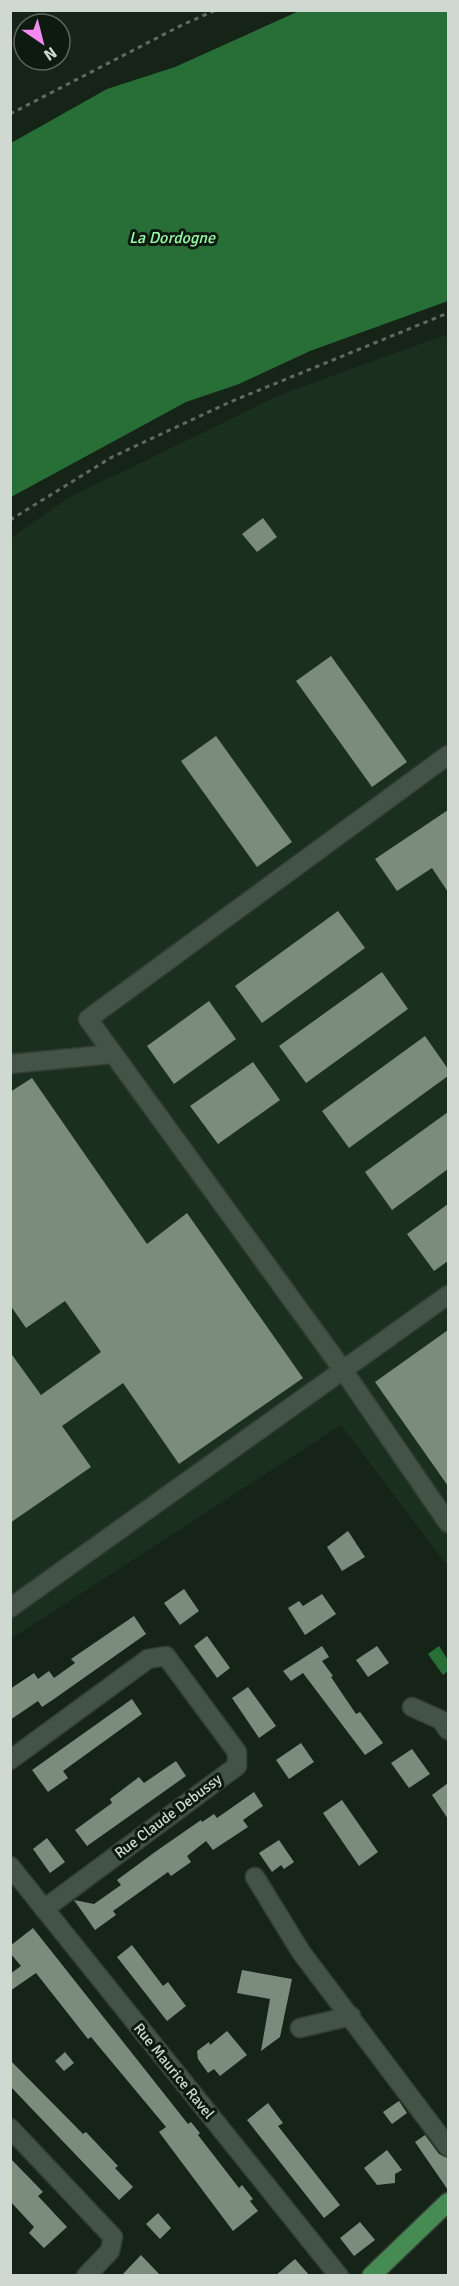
<svg xmlns="http://www.w3.org/2000/svg" width="459" height="2286" viewBox="0 0 459 2286" font-family="Signika,sans-serif">
<style>
.built{fill:#1b2f1e}
.water{fill:#276f36}
.building{fill:#7b8b7c}
.lines{fill:none;stroke-linecap:round;stroke-linejoin:round}
.minor-casing{stroke:#343e35;stroke-width:21}
.major-casing{stroke:#343e35;stroke-width:21}
.path{stroke:#5f6b61;stroke-width:3;stroke-dasharray:4.5 4.5;stroke-linecap:butt}
.minor{stroke:#435345;stroke-width:18}
.major{stroke:#468b53;stroke-width:18}
.labels{text-anchor:middle;stroke-width:6;stroke-linejoin:round;paint-order:stroke}
.street-label{font-size:15px;fill:#d0d9d1;stroke:#0d1a0f}
.water-label{font-size:16px;font-style:italic;fill:#9af9a7;stroke:#0d1a0f}
</style>
<rect width="100%" height="100%" fill="#162418"/>
<polygon class="built" points="448,334 448,1567 341,1425 11,1639 11,538 68,498 282,394"/>
<g class="water">
<polygon points="299,11 448,11 448,301 310,351 239,384 186,402 11,497 11,143 107,89 175,67"/>
<polygon points="439,1646 448,1660 448,1671 443,1675 428,1654"/>
</g>
<g class="building">
<polygon points="263,518 277,537 257,552 242,534"/>
<polygon points="331,656 407,762 372,787 296,681"/>
<polygon points="216,736 292,842 257,867 181,761"/>
<polygon points="448,810 448,892 432,868 397,891 375,859"/>
<polygon points="338,911 365,948 262,1023 235,986"/>
<polygon points="382,972 408,1009 306,1083 279,1046"/>
<polygon points="209,1001 236,1039 174,1084 147,1046"/>
<polygon points="425,1036 448,1069 448,1076 349,1148 322,1111"/>
<polygon points="253,1062 280,1100 218,1144 190,1106"/>
<polygon points="32,1078 147,1244 187,1213 303,1378 179,1464 123,1383 62,1426 91,1467 10,1523 10,1352 41,1395 101,1352 65,1301 26,1328 10,1305 10,1092"/>
<polygon points="448,1112 448,1169 392,1210 365,1172"/>
<polygon points="448,1204 448,1261 434,1271 407,1234"/>
<polygon points="448,1330 448,1486 375,1382"/>
<polygon points="348,1531 365,1557 342,1571 327,1547"/>
<polygon points="184,1589 199,1611 180,1625 164,1603"/>
<polygon points="322,1594 336,1614 305,1635 288,1608 299,1601 303,1606"/>
<polygon points="134,1616 146,1634 54,1699 42,1707 38,1701 10,1720 10,1689 34,1673 38,1679 49,1671 54,1678 75,1663 71,1659"/>
<polygon points="207,1636 230,1668 217,1678 194,1646"/>
<polygon points="322,1646 329,1657 322,1661 333,1676 331,1677 356,1714 360,1712 383,1743 365,1755 303,1673 291,1681 283,1671"/>
<polygon points="377,1646 389,1663 368,1677 356,1660"/>
<polygon points="248,1687 276,1726 259,1738 232,1698"/>
<polygon points="132,1699 142,1714 63,1771 68,1778 48,1792 32,1770"/>
<polygon points="301,1743 314,1762 289,1779 276,1760"/>
<polygon points="412,1749 430,1774 409,1788 391,1763"/>
<polygon points="176,1761 186,1776 87,1846 75,1830 112,1803 110,1799 139,1777 144,1783"/>
<polygon points="448,1783 448,1819 432,1795"/>
<polygon points="254,1792 263,1806 243,1820 248,1827 213,1850 206,1841 187,1856 191,1862 171,1876 168,1872 113,1911 116,1915 95,1930 74,1900 94,1904 121,1885 117,1880 155,1852 201,1820 202,1822 214,1814 217,1818"/>
<polygon points="342,1800 378,1852 359,1866 323,1813"/>
<polygon points="47,1838 65,1862 50,1873 33,1849"/>
<polygon points="279,1840 294,1862 284,1869 281,1865 272,1872 259,1853"/>
<polygon points="33,1928 188,2124 191,2122 200,2133 198,2135 239,2188 242,2185 253,2199 250,2201 258,2211 233,2231 159,2132 166,2127 91,2037 88,2039 36,1973 10,1991 10,1974 21,1966 10,1953 10,1946"/>
<polygon points="132,1945 163,1986 168,1982 186,2006 167,2021 117,1957"/>
<polygon points="242,1970 292,1979 280,2037 261,2051 270,1999 237,1993"/>
<polygon points="227,2031 247,2055 220,2076 214,2069 208,2073 198,2059 197,2051 209,2042 210,2045"/>
<polygon points="65,2052 74,2063 64,2071 55,2061"/>
<polygon points="10,2060 83,2134 86,2132 118,2166 115,2168 133,2187 119,2200 10,2086"/>
<polygon points="399,2101 407,2113 392,2124 383,2112"/>
<polygon points="268,2103 283,2123 278,2126 340,2205 324,2218 247,2120"/>
<polygon points="425,2135 439,2154 448,2158 448,2190 415,2142"/>
<polygon points="387,2150 402,2170 395,2174 395,2183 377,2185 364,2168"/>
<polygon points="10,2158 43,2192 38,2196 67,2227 44,2248 29,2233 34,2227 10,2201"/>
<polygon points="158,2213 171,2228 160,2239 146,2224"/>
<polygon points="360,2222 375,2240 354,2256 340,2238"/>
<polygon points="141,2255 161,2276 121,2276"/>
<polygon points="295,2259 310,2276 275,2276"/>
</g>
<g class="lines">
<g class="minor-casing">
<g id="minor">
<polyline points="448,755 88,1019 343,1370 448,1523"/>
<polyline points="10,1064 113,1054"/>
<polyline points="10,1608 448,1295"/>
<polyline points="412,1707 441,1720 448,1730"/>
<polyline points="10,1760 148,1659 166,1656 237,1752 237,1766 44,1909"/>
<polyline points="10,1866 339,2276"/>
<polyline points="255,1877 301,1952 448,2147"/>
<polyline points="300,2028 351,2016"/>
<polyline points="10,2128 113,2237 110,2251 86,2276"/>
</g>
</g>
<g class="major-casing">
<polyline id="major" points="371,2276 448,2202"/>
</g>
<g class="path">
<polyline points="10,114 182,25 216,10"/>
<polyline points="10,520 112,457 230,402 448,313"/>
</g>
<use href="#minor" class="minor"/>
<use href="#major" class="major"/>
</g>
<g class="labels">
<g class="street-label">
<text transform="translate(168 1816) rotate(-37)" y="5">Rue Claude Debussy</text>
<text transform="translate(174 2071) rotate(51)" y="5">Rue Maurice Ravel</text>
</g>
<g class="water-label">
<text x="172" y="243">La Dordogne</text>
</g>
</g>
<rect width="459" height="2286" fill="none" stroke="#d0d9d1" stroke-width="24"/>
<g transform="translate(42 42) rotate(145)"><circle r="28" fill="#0d1a0f" stroke="#5b665d" stroke-width="1.5"/>
<path d="M0-4.5L10 22L0 15L-10 22Z" fill="#f38af1"/>
<text y="-9" font-size="16" font-weight="bold" text-anchor="middle" fill="#d0d9d1">N</text>
</g>
</svg>
